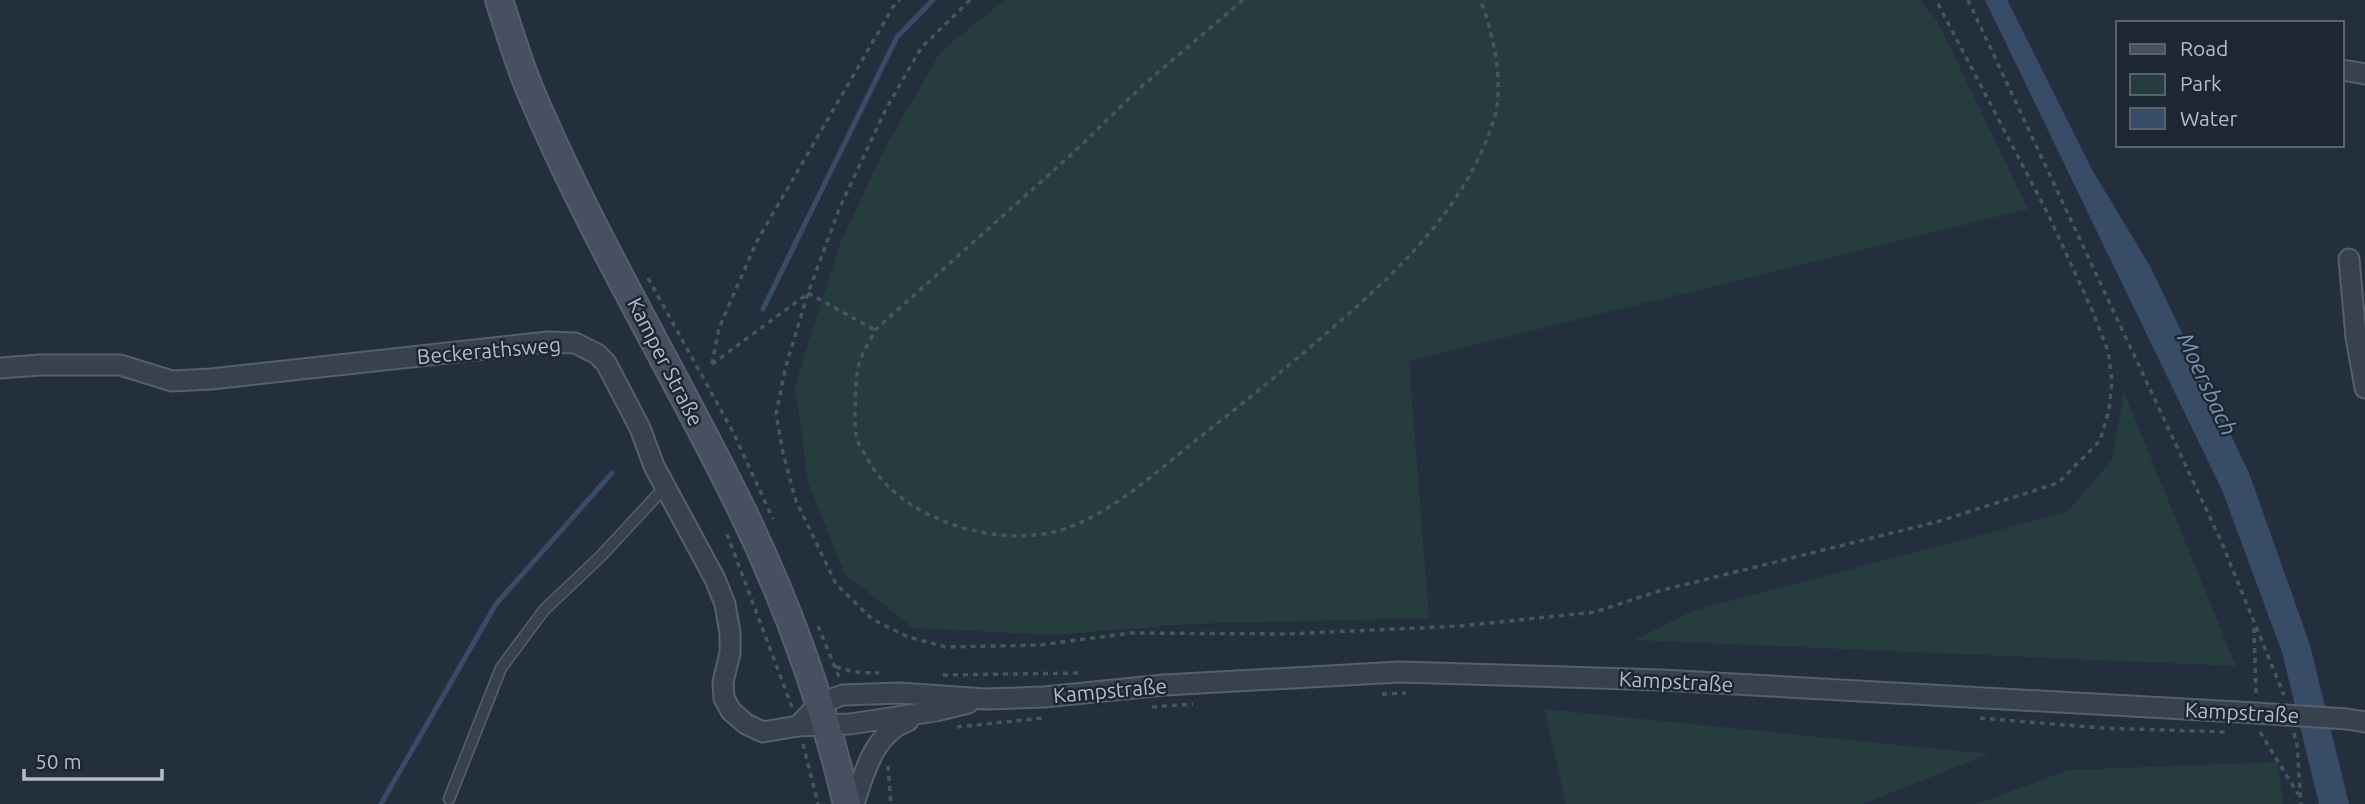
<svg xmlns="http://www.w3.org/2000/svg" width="2365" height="804" viewBox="0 0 2365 804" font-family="Ubuntu,sans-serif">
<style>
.green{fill:#263c3f}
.water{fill:#394c67}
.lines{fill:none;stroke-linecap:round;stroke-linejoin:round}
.stream{stroke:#394c67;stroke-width:5}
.lane-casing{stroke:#565f6c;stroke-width:13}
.street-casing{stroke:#565f6c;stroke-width:23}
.secondary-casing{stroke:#565f6c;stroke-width:30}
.path{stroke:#44595c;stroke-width:3.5;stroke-dasharray:5 5;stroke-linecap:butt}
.lane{stroke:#38414e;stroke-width:10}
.street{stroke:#38414e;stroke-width:19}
.secondary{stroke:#465061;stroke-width:26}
.street-bridge-casing{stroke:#565f6c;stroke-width:23;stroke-linecap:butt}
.street-bridge{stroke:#38414e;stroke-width:19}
.labels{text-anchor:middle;stroke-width:5;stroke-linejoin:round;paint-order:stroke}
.street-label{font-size:21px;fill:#b4bcc9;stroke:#1d2633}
.water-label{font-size:23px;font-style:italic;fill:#7c92b1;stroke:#1d2633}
</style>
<rect width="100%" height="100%" fill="#242f3e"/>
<g class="green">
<polygon points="1005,0 1920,0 1938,22 2028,209 1409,361 1429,618 1189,624 1053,635 913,628 845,574 808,482 795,386 840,244 885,148 941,51"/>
<polygon points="2124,392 2236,666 1634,640 1692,611 2067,512 2112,460"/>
<polygon points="1544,709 1989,754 1863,804 1566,804"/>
<polygon points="2278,762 2283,804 1977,804 2068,770"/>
</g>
<polygon class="water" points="1985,0 2007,0 2091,168 2151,268 2249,473 2310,645 2349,804 2319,804 2282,652 2222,490"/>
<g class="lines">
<g class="stream">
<polyline points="763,309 897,37 933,0"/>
<polyline points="381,804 496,604 612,473"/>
</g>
<g class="lane-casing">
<polyline id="lane" points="449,799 501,668 544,610 601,556 665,487"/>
</g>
<g class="street-casing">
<g id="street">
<polyline points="2342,70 2365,74"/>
<polyline points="2349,259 2356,337 2365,336"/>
<polyline points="2356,337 2365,388"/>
<polyline points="0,368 40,365 120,365 172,381 211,379 548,342 575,343 597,354 606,363 640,428 654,466 715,579 725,604 730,633 730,653 723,682 724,698 731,711 746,724 763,732 798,726 850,724 936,711 968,703"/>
<polyline points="2347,719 2365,722"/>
<polyline points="798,726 820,703 843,695 899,693 986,699 1044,697 1164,685 1400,672 1661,680 2256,713"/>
<path d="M854,804C864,773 874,733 908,721"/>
</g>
</g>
<g class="secondary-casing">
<path id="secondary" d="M499,0C509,30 518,61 530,90C589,230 668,361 735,496C784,594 822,698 847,804"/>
</g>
<g class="path">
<polyline points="970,0 921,48 886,109 840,207 808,293 786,366 776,414 783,453 796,501 836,584 872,619 908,637 946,647 1040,645 1131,633 1287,634 1461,626 1595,612 1659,591 1940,521 2058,483 2100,441 2109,410 2112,381 2108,351 2092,310 2048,214 1936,0"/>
<path d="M1243,0L1141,87L1071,155L875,330C870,341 862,353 859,364C855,377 854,421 856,435C857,443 864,452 868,460C902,522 1005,552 1070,527C1121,507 1161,467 1204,434C1247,400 1289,366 1330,330C1397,272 1465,209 1493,122C1505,88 1494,33 1480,0"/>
<polyline points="1968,0 2221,541 2284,695"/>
<polyline points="648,278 732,430 773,519"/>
<polyline points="808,293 875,330"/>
<polyline points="712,364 719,328 757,241 893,7 900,0"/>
<polyline points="712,364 806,295"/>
<polyline points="727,534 792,707"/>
<polyline points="818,626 839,677"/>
<polyline points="2254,628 2256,694"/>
<polyline points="836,667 855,672 879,673"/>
<polyline points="943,675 1079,673"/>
<polyline points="1382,694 1406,693"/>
<polyline points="1152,707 1193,704"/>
<polyline points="1980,718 2102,728 2227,732"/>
<polyline points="957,727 1043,718"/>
<polyline points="2260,732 2298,794"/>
<polyline points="2294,733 2297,745 2301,804"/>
<polyline points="803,744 818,804"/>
<polyline points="888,766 891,804"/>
</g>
<use href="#lane" class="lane"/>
<use href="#street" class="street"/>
<use href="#secondary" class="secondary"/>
<g class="street-bridge-casing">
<polyline id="street-bridge" points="2256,713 2347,719"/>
</g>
<use href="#street-bridge" class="street-bridge"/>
</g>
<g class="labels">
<g class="street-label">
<text transform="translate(489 351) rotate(-5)" y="7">Beckerathsweg</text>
<text transform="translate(665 362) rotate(63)" y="7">Kamper Straße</text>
<text transform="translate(1676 682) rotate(3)" y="7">Kampstraße</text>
<text transform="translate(1110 691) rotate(-5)" y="7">Kampstraße</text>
<text transform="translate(2242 713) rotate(3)" y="7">Kampstraße</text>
</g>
<g class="water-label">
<text transform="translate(2207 384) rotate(65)" y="8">Moersbach</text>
</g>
</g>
<rect x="2116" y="21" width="228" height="126" fill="#1d2633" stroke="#59626f" stroke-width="2"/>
<rect x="2130" y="44" width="35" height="10" fill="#465061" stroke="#59626f" stroke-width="2"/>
<text x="2180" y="56" font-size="21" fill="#b4bcc9">Road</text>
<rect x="2130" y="74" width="35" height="21" fill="#263c3f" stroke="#59626f" stroke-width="2"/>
<text x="2180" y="91" font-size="21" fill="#b4bcc9">Park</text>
<rect x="2130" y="108" width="35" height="21" fill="#394c67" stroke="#59626f" stroke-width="2"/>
<text x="2180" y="126" font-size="21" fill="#b4bcc9">Water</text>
<path d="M24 769v10h138v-10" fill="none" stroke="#b4bcc9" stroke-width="3.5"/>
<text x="35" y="769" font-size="21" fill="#b4bcc9" stroke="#1d2633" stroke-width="5" paint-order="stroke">50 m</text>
</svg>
